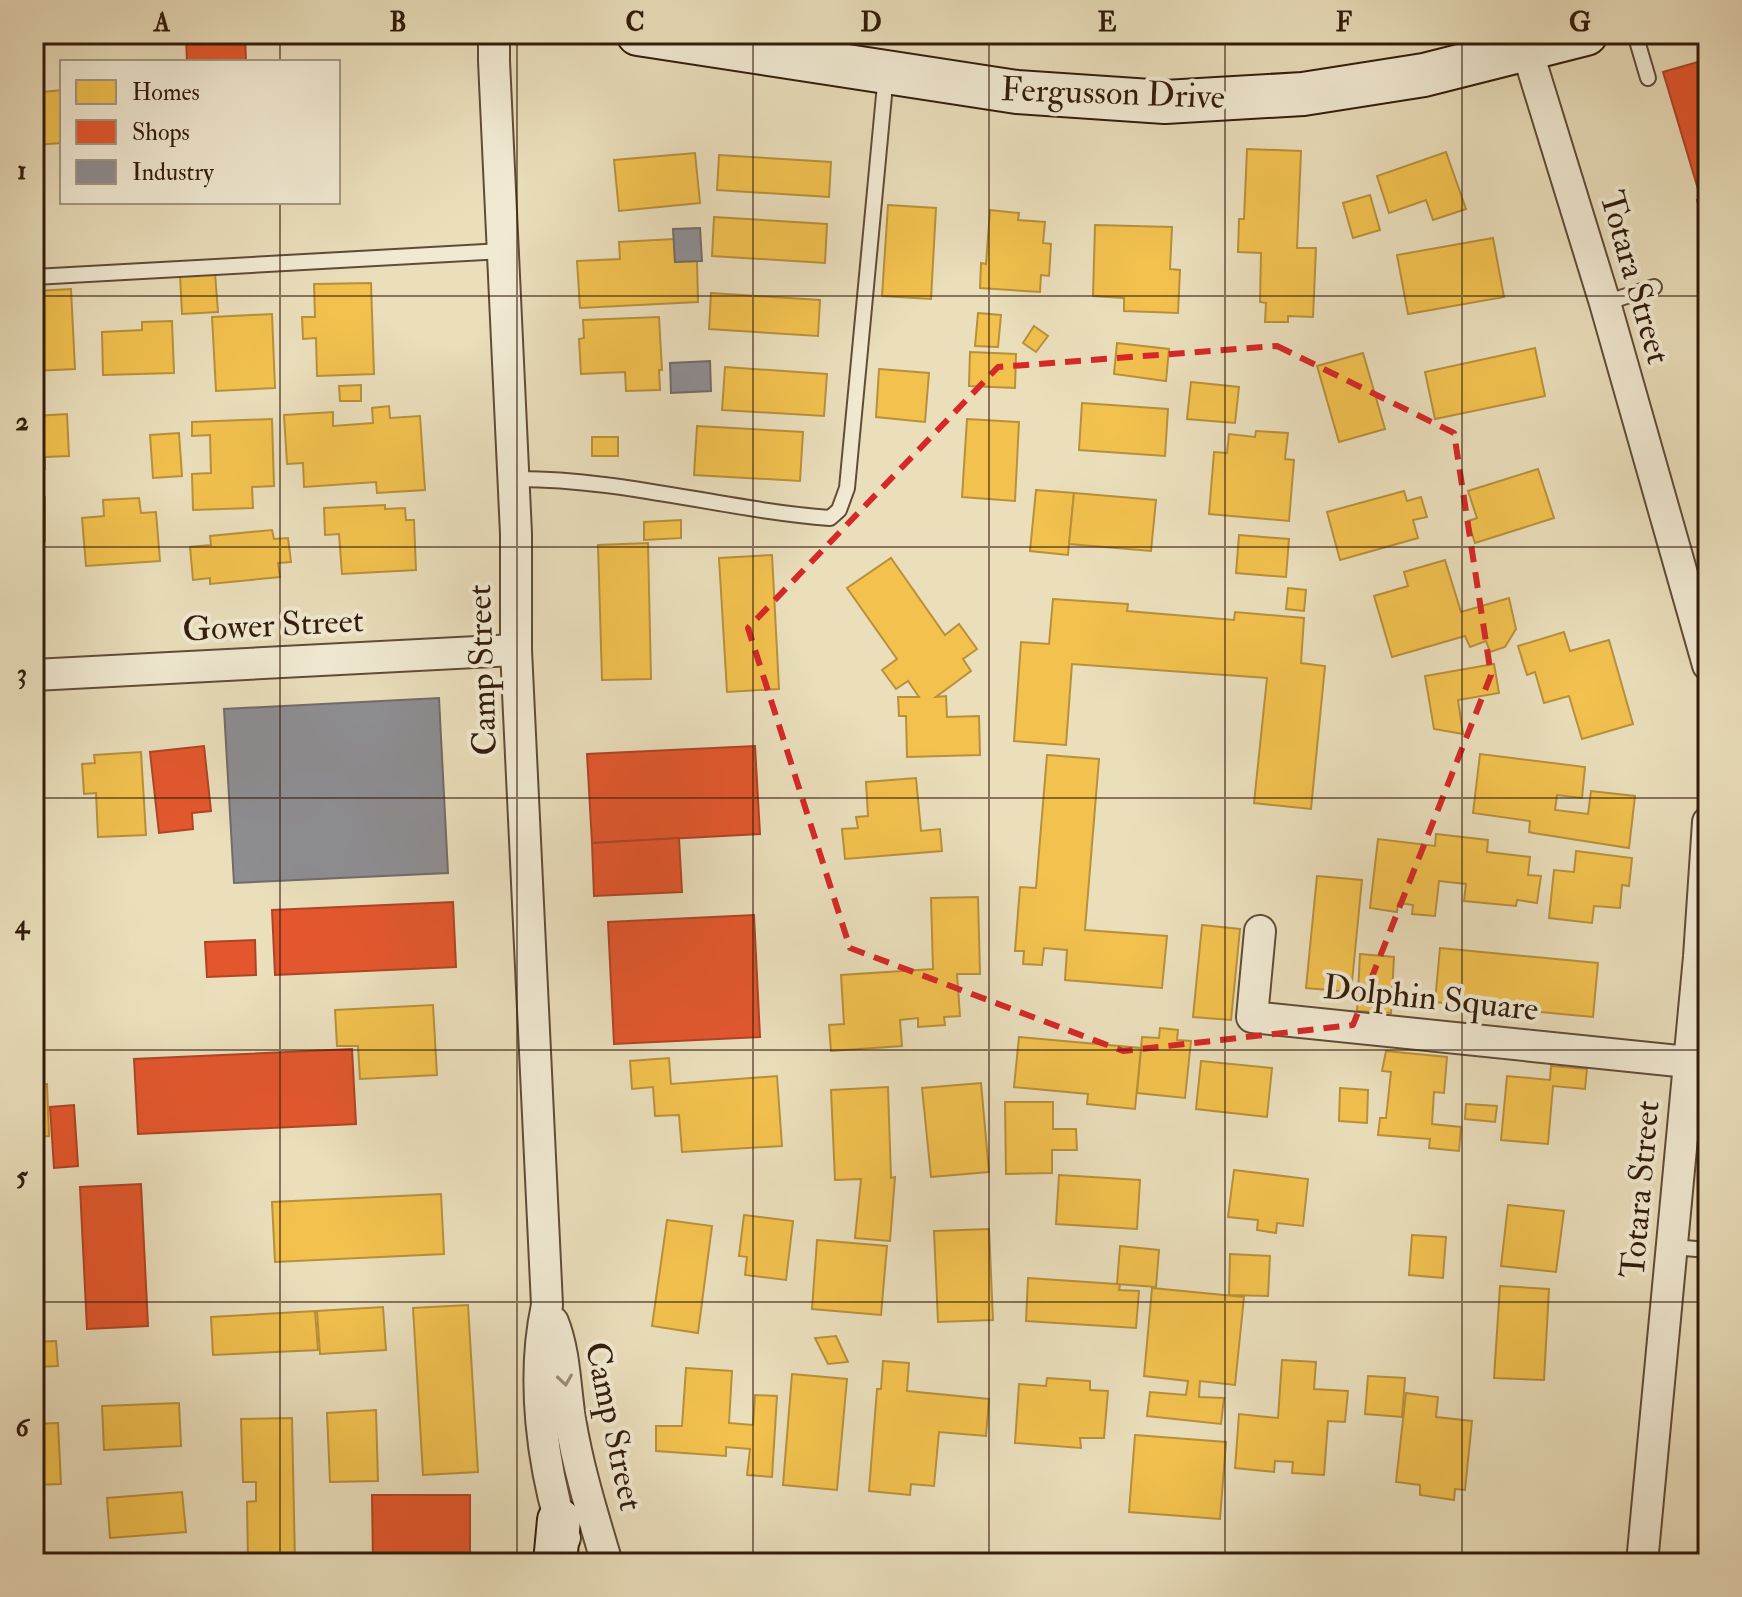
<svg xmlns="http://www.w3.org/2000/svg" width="1742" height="1597" viewBox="0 0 1742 1597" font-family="'IM FELL Double Pica',serif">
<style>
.homes{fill:#f2c14e;stroke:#b9903a;stroke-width:2}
.shops{fill:#e4572e;stroke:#af4524;stroke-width:2}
.industry{fill:#8d8d92;stroke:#726b6a;stroke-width:2}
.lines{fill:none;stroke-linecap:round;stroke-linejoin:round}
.lane-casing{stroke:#614c37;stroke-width:18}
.street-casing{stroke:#614c37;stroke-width:34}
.secondary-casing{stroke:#331c0b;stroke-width:46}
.lane{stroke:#f1ead3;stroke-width:14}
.street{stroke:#f1ead3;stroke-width:30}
.secondary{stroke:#f1ead3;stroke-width:42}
.oneway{stroke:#9c8d79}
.marked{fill:none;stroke:#d62828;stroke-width:6;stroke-dasharray:16 10;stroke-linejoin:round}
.grid{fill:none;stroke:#331c0b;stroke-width:2;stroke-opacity:0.55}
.labels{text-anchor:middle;stroke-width:8;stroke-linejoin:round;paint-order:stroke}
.street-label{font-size:34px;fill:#331c0b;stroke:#f1ead3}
.neatline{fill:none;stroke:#331c0b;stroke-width:3}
.grid-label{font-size:26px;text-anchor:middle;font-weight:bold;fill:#331c0b}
</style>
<rect width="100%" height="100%" fill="#eadebb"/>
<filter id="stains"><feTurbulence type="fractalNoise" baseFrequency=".0025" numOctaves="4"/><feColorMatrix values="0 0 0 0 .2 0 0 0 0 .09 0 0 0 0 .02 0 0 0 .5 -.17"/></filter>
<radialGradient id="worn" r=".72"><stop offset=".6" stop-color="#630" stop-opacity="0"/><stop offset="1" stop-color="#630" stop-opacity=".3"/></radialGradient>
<g class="homes">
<polygon points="61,90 62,143 34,145 34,93"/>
<polygon points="1247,149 1301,151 1297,248 1316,248 1313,317 1288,316 1288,322 1265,322 1266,303 1260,302 1261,253 1238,252 1239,219 1244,219"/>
<polygon points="1446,152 1466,209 1433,220 1426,200 1389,213 1377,176"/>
<polygon points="695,153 700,203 619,211 614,160"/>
<polygon points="719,155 831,162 829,197 717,190"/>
<polygon points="1370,195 1380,230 1353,238 1343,203"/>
<polygon points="888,205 936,208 931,299 882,296"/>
<polygon points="990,210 1019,213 1018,220 1045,222 1043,243 1051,244 1049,276 1041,275 1040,292 980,288 981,263 986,264"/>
<polygon points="34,214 39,214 40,253 34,253"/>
<polygon points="714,217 827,224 825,263 712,256"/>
<polygon points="1095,225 1172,227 1170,269 1180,270 1178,313 1124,311 1124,298 1093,296"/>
<polygon points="1493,238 1504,297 1408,314 1397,255"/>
<polygon points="674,239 675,262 697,261 698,302 580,308 577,261 620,259 619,242"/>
<polygon points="215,273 218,312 182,314 180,275"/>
<polygon points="371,283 374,374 317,376 316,338 303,339 302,317 315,317 314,284"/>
<polygon points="71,289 75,369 34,371 34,291"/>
<polygon points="711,293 820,300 818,336 709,329"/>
<polygon points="978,313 1001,315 998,347 975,346"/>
<polygon points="272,314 275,388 216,391 212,317"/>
<polygon points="659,317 662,370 659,370 660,390 626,391 625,372 581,374 579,339 584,338 583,320"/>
<polygon points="172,321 174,373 103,375 102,332 142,330 142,322"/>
<polygon points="1034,326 1048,336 1036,352 1023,343"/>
<polygon points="1117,343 1169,349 1166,381 1114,374"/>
<polygon points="1535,348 1545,396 1435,419 1425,372"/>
<polygon points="970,352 1016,354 1015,388 969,386"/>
<polygon points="1363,353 1385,429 1339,442 1317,366"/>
<polygon points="725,367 827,374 824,416 722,410"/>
<polygon points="879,369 929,373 925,422 876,417"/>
<polygon points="1191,382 1239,387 1235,423 1187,419"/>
<polygon points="361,385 361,401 340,401 339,386"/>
<polygon points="1082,403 1168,409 1165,456 1079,450"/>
<polygon points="389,406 390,418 420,416 425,490 377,493 376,482 304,487 303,463 287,464 284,415 333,412 333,426 373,423 372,408"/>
<polygon points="67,414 69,456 45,457 45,469 34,470 34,416"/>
<polygon points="272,419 274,486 252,487 253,508 193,510 192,474 211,473 210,435 192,436 192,422"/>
<polygon points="967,419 1019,422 1015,501 962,497"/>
<polygon points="697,426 803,432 800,481 694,475"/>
<polygon points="1256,431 1288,433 1285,459 1294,460 1289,521 1209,514 1214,452 1227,453 1229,434 1255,437"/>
<polygon points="179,433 182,476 153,478 150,435"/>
<rect x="592" y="437" width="26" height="19"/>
<polygon points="1538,469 1554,518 1475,543 1468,521 1477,518 1468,491"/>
<polygon points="1036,490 1074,493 1068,555 1030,551"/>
<polygon points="1404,491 1407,501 1421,497 1427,517 1413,520 1418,538 1340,560 1327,512"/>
<polygon points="1074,493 1156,500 1151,551 1069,544"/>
<rect x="34" y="497" width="11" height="44"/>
<polygon points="139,498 141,513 156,512 160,561 86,566 82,518 104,516 103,500"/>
<polygon points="385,505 385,509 405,508 406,520 414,520 416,570 342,574 339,534 325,535 324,508"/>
<polygon points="681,520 681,538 644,540 644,522"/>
<polygon points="272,530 274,539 288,538 291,562 278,563 280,577 210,584 210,578 193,580 190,547 211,545 210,536"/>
<polygon points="1239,535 1289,539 1286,577 1236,573"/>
<polygon points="648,543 651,679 602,680 598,545"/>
<polygon points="772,555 779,689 727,692 719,558"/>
<polygon points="891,558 945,635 959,624 977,649 963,659 971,671 936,697 946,696 947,717 979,716 980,755 907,757 906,716 899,716 898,697 919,697 908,681 896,689 882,670 897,659 847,588"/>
<polygon points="1445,560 1461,612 1509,598 1516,629 1505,647 1490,652 1486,641 1470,647 1465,636 1392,657 1374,596 1408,586 1404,572"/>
<polygon points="1288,588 1306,590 1304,611 1286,609"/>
<polygon points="1053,599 1128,604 1127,611 1234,620 1235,612 1304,618 1301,663 1325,666 1311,809 1254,803 1267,678 1072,664 1066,745 1014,741 1021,642 1049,644"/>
<polygon points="1564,632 1570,651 1609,640 1633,724 1582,739 1569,696 1544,703 1535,672 1527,675 1518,646"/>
<polygon points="1494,664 1499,693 1458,700 1463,734 1434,729 1425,676"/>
<polygon points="141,752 146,835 98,837 96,793 84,794 82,764 95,763 94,755"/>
<polygon points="1480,754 1585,767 1582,798 1557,795 1555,810 1588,814 1591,791 1635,796 1629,848 1533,833 1529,832 1530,821 1473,813"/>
<polygon points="1047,755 1099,759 1085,930 1167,936 1162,988 1065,980 1067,950 1044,948 1042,965 1023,964 1024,951 1015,951 1020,887 1036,888"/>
<polygon points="916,778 921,831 940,829 942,851 845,859 842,829 858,828 856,817 868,816 866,782"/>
<polygon points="1436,834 1488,840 1487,852 1530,857 1528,875 1541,876 1537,903 1517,900 1516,906 1464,901 1466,884 1439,881 1435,916 1412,914 1413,905 1398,903 1397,912 1370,908 1378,839 1435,846"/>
<polygon points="1576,851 1632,858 1629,886 1622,885 1620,908 1594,906 1592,923 1549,918 1554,870 1574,872"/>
<polygon points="1317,876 1362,880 1351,992 1306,988"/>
<polygon points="978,897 980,974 957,974 960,1016 944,1017 945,1025 918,1027 918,1018 900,1020 902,1046 831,1051 829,1025 844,1024 841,975 933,969 931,898"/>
<polygon points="1202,925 1240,929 1231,1020 1193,1017"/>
<polygon points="1440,948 1598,963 1593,1017 1435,1002"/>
<polygon points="1360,954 1394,957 1391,1013 1357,1011"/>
<polygon points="433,1005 437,1075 360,1079 358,1046 337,1046 335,1010"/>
<polygon points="1160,1028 1178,1030 1177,1040 1191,1041 1185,1098 1137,1093 1142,1037 1159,1038"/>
<polygon points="1019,1037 1141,1048 1135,1109 1087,1104 1088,1094 1014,1087"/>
<polygon points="1386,1051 1447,1057 1444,1093 1434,1092 1432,1124 1461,1127 1459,1151 1429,1148 1430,1139 1378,1135 1380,1118 1386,1118 1391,1072 1382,1071"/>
<polygon points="669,1058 671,1084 777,1076 782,1146 682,1152 679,1115 655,1116 653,1087 632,1089 630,1061"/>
<polygon points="1201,1061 1272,1068 1267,1117 1196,1109"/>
<polygon points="1551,1066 1587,1069 1585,1089 1553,1086 1548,1144 1501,1140 1507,1076 1550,1080"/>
<polygon points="981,1083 989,1172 931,1177 922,1088"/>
<polygon points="47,1084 49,1136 34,1137 34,1085"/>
<polygon points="888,1087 891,1178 895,1177 890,1241 855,1238 861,1179 835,1180 831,1090"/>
<polygon points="1340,1088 1368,1090 1367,1123 1339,1121"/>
<polygon points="1005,1102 1053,1102 1053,1129 1076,1129 1077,1150 1052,1150 1052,1173 1006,1174"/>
<polygon points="1466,1104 1497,1106 1495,1122 1465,1119"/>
<polygon points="1234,1170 1308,1179 1303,1226 1277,1223 1276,1233 1257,1230 1258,1220 1228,1217"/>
<polygon points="1059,1175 1140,1180 1137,1229 1056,1224"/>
<polygon points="441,1194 444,1254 275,1262 272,1202"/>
<polygon points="1508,1205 1564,1211 1556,1272 1501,1266"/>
<polygon points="744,1215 793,1221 786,1280 745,1275 747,1257 739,1256"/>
<polygon points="667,1220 712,1226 698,1333 652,1326"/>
<polygon points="989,1229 993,1320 938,1322 934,1231"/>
<polygon points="1412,1235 1446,1237 1443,1278 1409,1275"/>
<polygon points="817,1240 887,1246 881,1315 812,1309"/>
<polygon points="1120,1246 1159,1250 1156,1287 1117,1284"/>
<polygon points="1230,1254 1270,1256 1268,1296 1229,1295"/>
<polygon points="1028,1278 1117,1284 1120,1285 1119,1290 1139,1291 1136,1328 1026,1321"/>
<polygon points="1500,1286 1549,1289 1544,1380 1494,1378"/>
<polygon points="1152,1288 1244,1297 1235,1385 1200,1381 1199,1397 1224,1398 1221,1424 1147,1416 1150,1392 1186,1395 1188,1381 1144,1376"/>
<polygon points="468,1305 478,1472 423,1475 413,1308"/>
<polygon points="383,1307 386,1350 320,1354 317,1311"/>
<polygon points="315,1311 318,1350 213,1355 211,1317"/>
<polygon points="836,1336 848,1362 828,1364 815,1338"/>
<polygon points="56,1341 58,1366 34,1367 34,1342"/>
<polygon points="1282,1360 1316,1362 1314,1389 1348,1391 1345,1422 1328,1421 1324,1475 1292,1473 1293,1462 1275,1461 1274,1472 1235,1468 1239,1414 1278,1418"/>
<polygon points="883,1361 909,1363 907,1391 989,1399 986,1436 939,1432 934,1486 911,1484 910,1495 869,1491 877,1389 881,1389"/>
<polygon points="686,1368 732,1371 729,1423 753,1425 755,1395 777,1396 772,1477 747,1475 750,1449 726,1447 726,1456 656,1451 656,1426 682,1426"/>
<polygon points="792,1374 847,1379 837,1490 783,1485"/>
<polygon points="1368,1376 1405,1378 1402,1417 1365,1414"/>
<polygon points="1047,1378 1090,1381 1090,1390 1108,1391 1104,1438 1080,1438 1081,1448 1015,1443 1019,1384 1046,1386"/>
<polygon points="1406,1393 1438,1397 1436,1417 1472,1421 1465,1490 1455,1489 1454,1500 1420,1495 1420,1485 1396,1482"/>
<polygon points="179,1403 181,1446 104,1450 102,1406"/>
<polygon points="376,1410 378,1481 330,1482 327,1413"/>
<polygon points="292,1418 295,1563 248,1563 247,1502 256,1501 256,1482 243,1482 241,1419"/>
<polygon points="58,1423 61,1484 34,1485 34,1424"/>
<polygon points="1135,1435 1226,1442 1220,1519 1129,1512"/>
<polygon points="182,1492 186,1532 110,1538 107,1498"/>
</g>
<g class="shops">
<polygon points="245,35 246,62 187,62 186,38"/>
<polygon points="1708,59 1708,197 1701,199 1663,72"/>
<polygon points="1708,197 1708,239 1697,200"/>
<polygon points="204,746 211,811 192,813 193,829 159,833 150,752"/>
<polygon points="755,746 760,834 592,843 587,754"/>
<polygon points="679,838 682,892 594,896 592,843"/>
<polygon points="453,902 456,967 275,975 272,910"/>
<polygon points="754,915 760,1037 614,1044 608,922"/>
<polygon points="255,940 256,975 207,977 205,942"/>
<polygon points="352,1049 356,1124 138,1134 134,1059"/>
<polygon points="74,1105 78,1166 54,1168 50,1107"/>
<polygon points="141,1184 148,1326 87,1329 80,1187"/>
<polygon points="372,1495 470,1495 470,1563 373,1563"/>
</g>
<g class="industry">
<polygon points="700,228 702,261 675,262 673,229"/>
<polygon points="710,361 711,391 671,393 670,363"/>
<polygon points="439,698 448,873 234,883 224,709"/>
</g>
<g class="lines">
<g class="lane-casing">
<g id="lane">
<polyline points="1635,34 1648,78"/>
<polyline points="34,277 503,251"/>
<polyline points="1605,303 1654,287"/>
<path d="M514,479C620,478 725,510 830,518L839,510L847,488L886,74"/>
<polyline points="1673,1247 1708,1250"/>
</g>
</g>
<g class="street-casing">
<g id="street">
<path d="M494,34V61L516,534V650L547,1305C531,1379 542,1466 565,1538"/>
<polyline points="1527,50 1605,303 1708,665"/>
<polyline points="34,675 516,650"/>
<polyline points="1260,931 1252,1017 1688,1062"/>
<path d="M553,1322C565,1352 565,1387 570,1419C578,1468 593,1516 607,1563"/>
<polyline points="1642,1563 1699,957 1708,822"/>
</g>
</g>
<g class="secondary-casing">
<g id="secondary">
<polyline points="638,34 1017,92 1165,102 1303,94 1424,75 1586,34"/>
<polyline points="555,1563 559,1520"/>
</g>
</g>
<use href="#lane" class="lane"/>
<use href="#street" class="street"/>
<use href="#secondary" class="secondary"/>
</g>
<defs><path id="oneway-chevron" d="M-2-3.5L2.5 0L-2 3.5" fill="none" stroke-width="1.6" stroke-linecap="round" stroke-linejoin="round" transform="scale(2)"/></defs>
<use class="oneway" href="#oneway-chevron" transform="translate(565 1380) rotate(82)"/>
<path class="marked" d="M1277,346L1454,433L1491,675L1353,1025L1123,1051L850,948L748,628L998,367Z"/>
<path class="grid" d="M280,34V62M517,34V1563M753,34V1563M989,34V1563M1225,34V1563M1462,34V1563M280,202V1563M34,296H1708M34,547H1708M34,798H1708M34,1050H1708M34,1302H1708"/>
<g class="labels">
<g class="street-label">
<text transform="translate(1113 92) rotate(2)" y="12">Fergusson Drive</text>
<text transform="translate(1636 277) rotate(74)" y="12">Totara Street</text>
<text transform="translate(273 624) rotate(-3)" y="12">Gower Street</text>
<text transform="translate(481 670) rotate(-92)" y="12">Camp Street</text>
<text transform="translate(1431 997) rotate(6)" y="12">Dolphin Square</text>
<text transform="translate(1639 1189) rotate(-85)" y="12">Totara Street</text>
<text transform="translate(615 1426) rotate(78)" y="12">Camp Street</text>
</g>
</g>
<rect width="1742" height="1597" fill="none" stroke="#eadebb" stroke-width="88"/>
<rect x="60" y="60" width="280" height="144" fill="#f1ead3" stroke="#a59883" stroke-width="2"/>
<rect x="76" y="80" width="40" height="24" fill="#f2c14e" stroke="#a59883" stroke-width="2"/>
<text x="132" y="100" font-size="24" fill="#331c0b">Homes</text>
<rect x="76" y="120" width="40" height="24" fill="#e4572e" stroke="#a59883" stroke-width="2"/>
<text x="132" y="140" font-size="24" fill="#331c0b">Shops</text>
<rect x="76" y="160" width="40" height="24" fill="#8d8d92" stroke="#a59883" stroke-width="2"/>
<text x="132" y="180" font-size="24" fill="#331c0b">Industry</text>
<rect x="44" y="44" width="1654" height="1509" class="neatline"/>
<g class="grid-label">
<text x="162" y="31">A</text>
<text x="398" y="31">B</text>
<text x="635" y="31">C</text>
<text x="871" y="31">D</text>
<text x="1107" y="31">E</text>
<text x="1344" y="31">F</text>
<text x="1580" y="31">G</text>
<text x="22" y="179">1</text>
<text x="22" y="430">2</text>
<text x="22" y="682">3</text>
<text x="22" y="933">4</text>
<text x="22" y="1185">5</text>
<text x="22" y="1436">6</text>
</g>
<rect width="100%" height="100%" filter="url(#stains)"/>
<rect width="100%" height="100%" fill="url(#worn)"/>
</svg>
